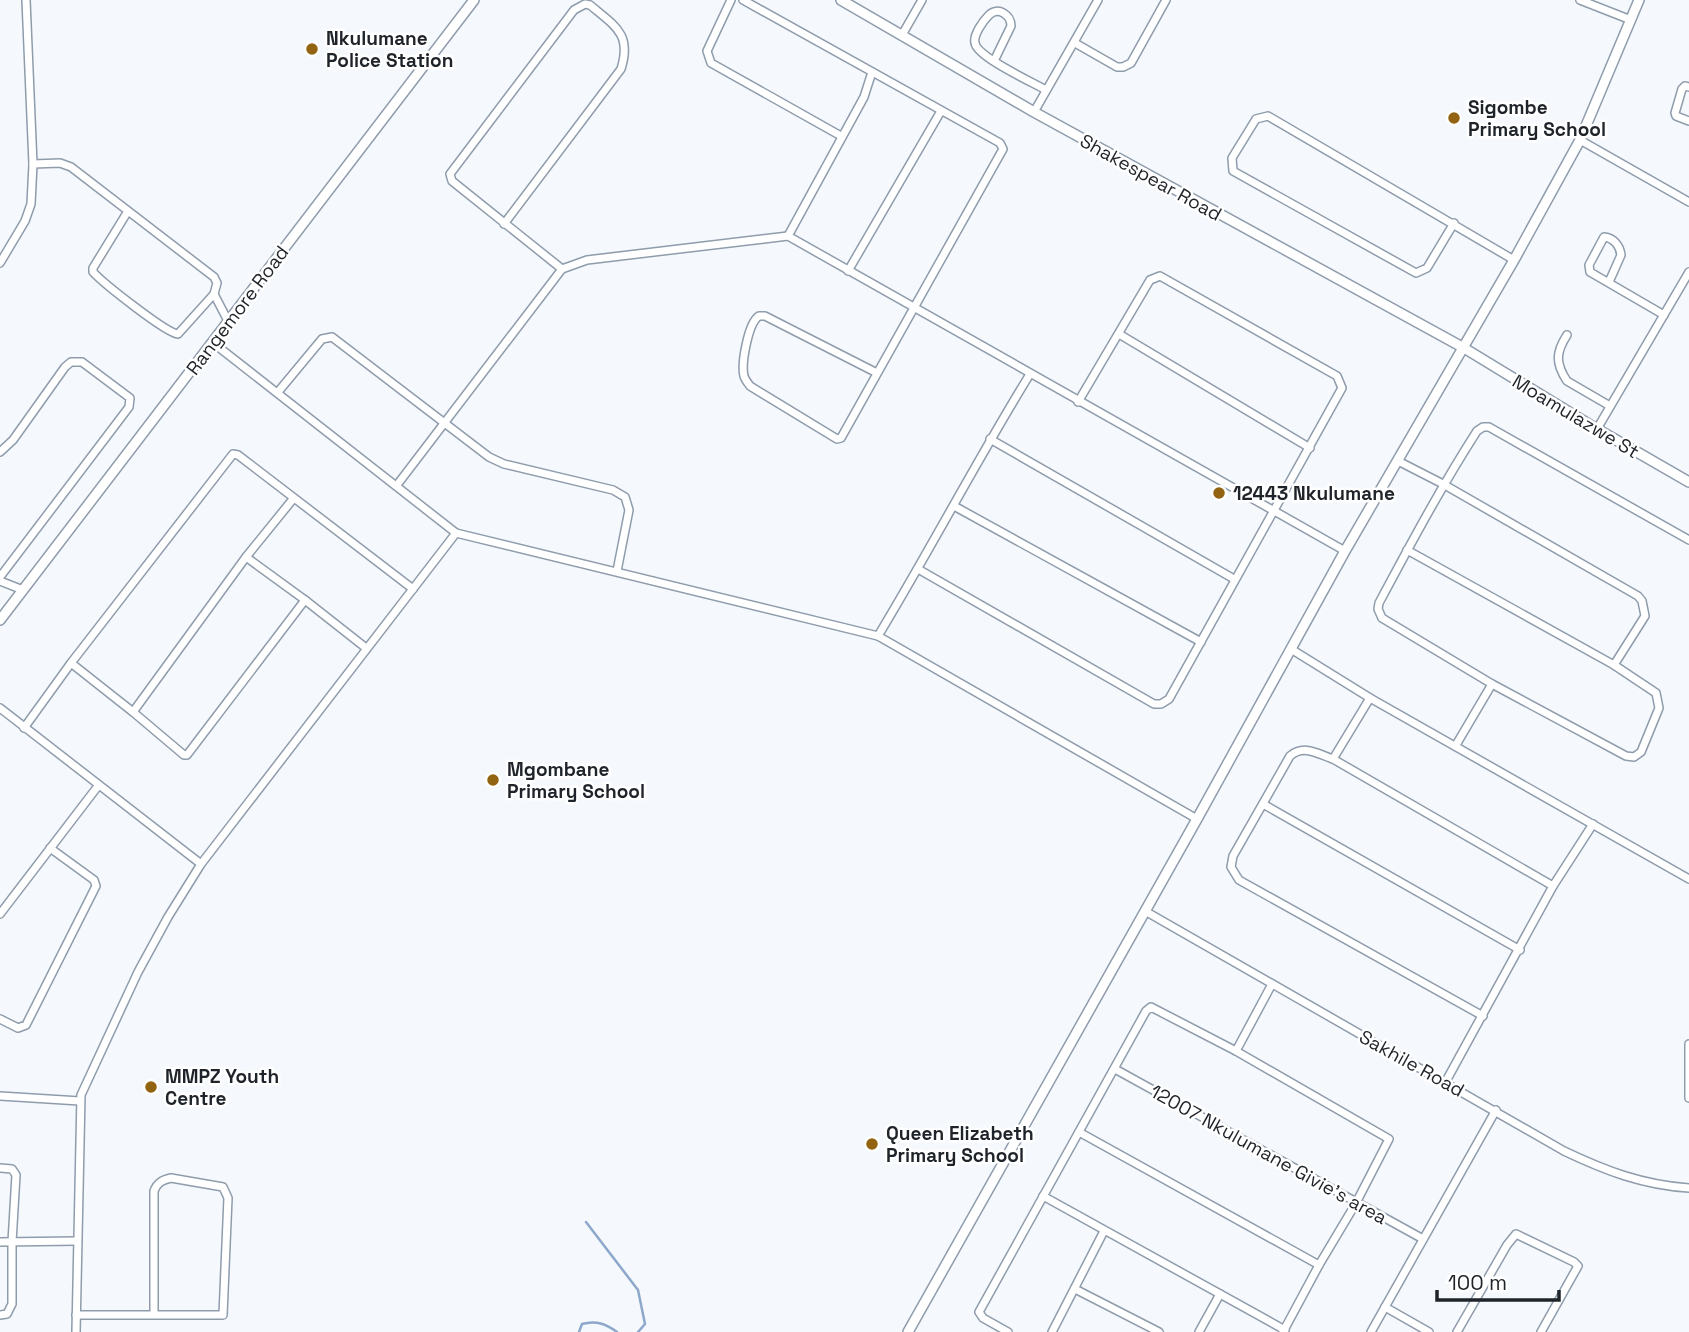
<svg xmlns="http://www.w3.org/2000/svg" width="1689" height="1332" viewBox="0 0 1689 1332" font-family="'Space Grotesk',sans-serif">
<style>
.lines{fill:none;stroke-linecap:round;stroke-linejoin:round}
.stream{stroke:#8da8cb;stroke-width:2.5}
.minor-casing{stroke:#8f9cac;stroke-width:10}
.tertiary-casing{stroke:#8f9cac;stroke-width:12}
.minor{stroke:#fff;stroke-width:7}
.tertiary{stroke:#fff;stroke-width:9}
.poi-dot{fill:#926310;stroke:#fff;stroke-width:2.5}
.labels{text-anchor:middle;stroke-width:5;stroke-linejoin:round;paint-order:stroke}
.poi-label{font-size:19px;font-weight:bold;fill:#1f242a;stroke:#fff;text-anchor:start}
.street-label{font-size:19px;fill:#1f242a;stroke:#fff}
</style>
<rect width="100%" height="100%" fill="#f5f8fc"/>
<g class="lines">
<g class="stream">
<polyline points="586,1222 638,1290 645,1324 638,1332"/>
<path d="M579,1332L582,1324C596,1320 606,1324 617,1332"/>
</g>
<g class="minor-casing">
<g id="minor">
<polyline points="731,0 707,51 711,63 841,136"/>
<path d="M743,0L1000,143L1003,149L841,438L837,439L750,386C748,383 745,380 744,376C741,364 748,323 759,316H765L877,373"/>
<polyline points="1580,0 1631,20"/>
<polyline points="902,35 922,0"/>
<polyline points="1075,43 1117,67 1123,67 1131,63 1166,0"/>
<path d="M994,61L1011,26C1011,15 998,6 989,15C983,21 973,35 975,43C977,57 1032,82 1046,90"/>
<polyline points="1689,87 1685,86 1682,89 1675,113 1676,116 1689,121"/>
<polyline points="1034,112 1098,0"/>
<polyline points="1580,140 1689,202"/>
<path d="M33,164L60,163L71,167L214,277L217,283L214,294L178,334C166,333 103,283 93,272V268L128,211"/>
<polyline points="1454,223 1427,268 1416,273 1233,171 1232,158 1256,119 1268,116 1514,260"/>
<path d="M504,224L621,69C632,34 615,26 590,5L585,4L574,10L450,174L452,181L562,269"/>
<polyline points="788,236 864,97 872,72"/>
<polyline points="0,263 25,221 31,204 33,164 26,0"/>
<polyline points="848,271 941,111"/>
<path d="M1609,282L1621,255C1620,246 1614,238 1604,237L1589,265L1590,272L1664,315"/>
<polyline points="214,294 228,321"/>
<polyline points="1119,334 1310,448"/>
<path d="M1567,335C1556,352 1555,363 1567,381L1610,406"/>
<polyline points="212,342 456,533 878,636 1197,819"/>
<polyline points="278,392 322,339 332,337 489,457 504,464 613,490 625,497 629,510 617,571"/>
<polyline points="1597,429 1689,272"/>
<polyline points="990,439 1234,579"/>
<polyline points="0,452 13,440 65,367 71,362 82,362 130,398 129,407 0,577"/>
<polyline points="1398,461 1443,484 1638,596 1642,601 1645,616 1614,665"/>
<polyline points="397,485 562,269 587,260 788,236 1345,551"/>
<polyline points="954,506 1201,642"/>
<path d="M1407,550L1614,665L1656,693L1659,708L1641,752L1634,757L1626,756L1492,684L1382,618L1378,609L1379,603C1410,545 1441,487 1477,431L1483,427H1489L1689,540"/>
<polyline points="246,557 305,600 366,648"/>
<polyline points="918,569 1154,704 1161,704 1169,699 1342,388 1337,376 1160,276 1150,280 1078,402"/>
<polyline points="0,581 23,590"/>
<path d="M878,636C930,550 977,460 1030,374"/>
<polyline points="1291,649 1370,698 1689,879"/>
<polyline points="71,663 133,712 184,755 187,755 305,600"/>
<polyline points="0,708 201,864"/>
<polyline points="133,712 246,557 293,499"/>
<polyline points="24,728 71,663 233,454 238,455 413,589"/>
<polyline points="1456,745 1492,684"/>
<polyline points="1333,759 1370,698"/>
<polyline points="1263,804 1520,950"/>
<path d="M1145,911L1564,1151C1606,1171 1643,1185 1689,1188"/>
<polyline points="0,914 98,786"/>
<path d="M1483,1016L1239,880L1231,867L1233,856L1290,756C1304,744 1318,754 1333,759L1553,886"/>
<polyline points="0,1019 18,1028 26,1025 96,886 94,880 50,848"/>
<polyline points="1689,1044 1689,1098"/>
<polyline points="1236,1051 1272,984"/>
<polyline points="1115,1069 1423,1239"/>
<polyline points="1445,1083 1553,886 1593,824"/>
<polyline points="0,1096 80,1101"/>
<polyline points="1079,1132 1319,1265"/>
<polyline points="0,1168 12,1169 16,1175 12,1242 12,1304 7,1314 0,1315"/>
<polyline points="1043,1196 1285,1330"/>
<polyline points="0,1242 77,1241"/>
<polyline points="1075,1289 1159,1332"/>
<polyline points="1385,1307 1429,1332"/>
<path d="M76,1315H223L228,1198L223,1187L171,1178C162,1180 157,1183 154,1191V1315"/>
<polyline points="76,1332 81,1095 138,972 168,917 201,864 456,533"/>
<polyline points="1008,1332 983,1318 979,1312 1146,1011 1151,1007 1236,1051 1389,1139 1356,1203 1319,1265 1283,1332"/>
<polyline points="1052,1332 1104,1231"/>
<polyline points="1199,1332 1220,1294"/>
<polyline points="1371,1332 1496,1110"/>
<polyline points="1457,1332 1507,1245 1516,1234 1574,1262 1578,1266 1541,1332"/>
</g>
</g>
<g class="tertiary-casing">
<g id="tertiary">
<polyline points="841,0 1034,112 1464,348 1597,429 1689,482"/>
<polyline points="0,620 474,0"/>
<polyline points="908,1332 1197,819 1345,551 1514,260 1580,140 1639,0"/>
</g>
</g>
<use href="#minor" class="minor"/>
<use href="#tertiary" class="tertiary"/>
</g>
<g class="poi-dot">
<circle cx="312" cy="49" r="7"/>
<circle cx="1454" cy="118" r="7"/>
<circle cx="1219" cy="493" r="7"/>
<circle cx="493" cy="780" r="7"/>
<circle cx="151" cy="1087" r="7"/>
<circle cx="872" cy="1144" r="7"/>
</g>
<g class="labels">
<g class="poi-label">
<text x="326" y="45">Nkulumane<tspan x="326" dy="22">Police Station</tspan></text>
<text x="1468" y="114">Sigombe<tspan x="1468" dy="22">Primary School</tspan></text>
<text x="1233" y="500">12443 Nkulumane</text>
<text x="507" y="776">Mgombane<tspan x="507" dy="22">Primary School</tspan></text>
<text x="165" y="1083">MMPZ Youth<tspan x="165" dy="22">Centre</tspan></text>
<text x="886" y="1140">Queen Elizabeth<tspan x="886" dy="22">Primary School</tspan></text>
</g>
<g class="street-label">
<text transform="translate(1151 177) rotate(29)" y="7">Shakespear Road</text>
<text transform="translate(237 310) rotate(-53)" y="7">Rangemore Road</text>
<text transform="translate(1576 416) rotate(31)" y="7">Moamulazwe St</text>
<text transform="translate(1412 1063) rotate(29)" y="7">Sakhile Road</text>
<text transform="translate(1269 1154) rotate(29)" y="7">12007 Nkulumane Givie's area</text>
</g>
</g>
<path d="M1437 1290v10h122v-10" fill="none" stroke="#1f242a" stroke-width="3.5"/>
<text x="1448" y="1290" font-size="21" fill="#1f242a" stroke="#ffffff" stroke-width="5" paint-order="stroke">100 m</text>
</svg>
